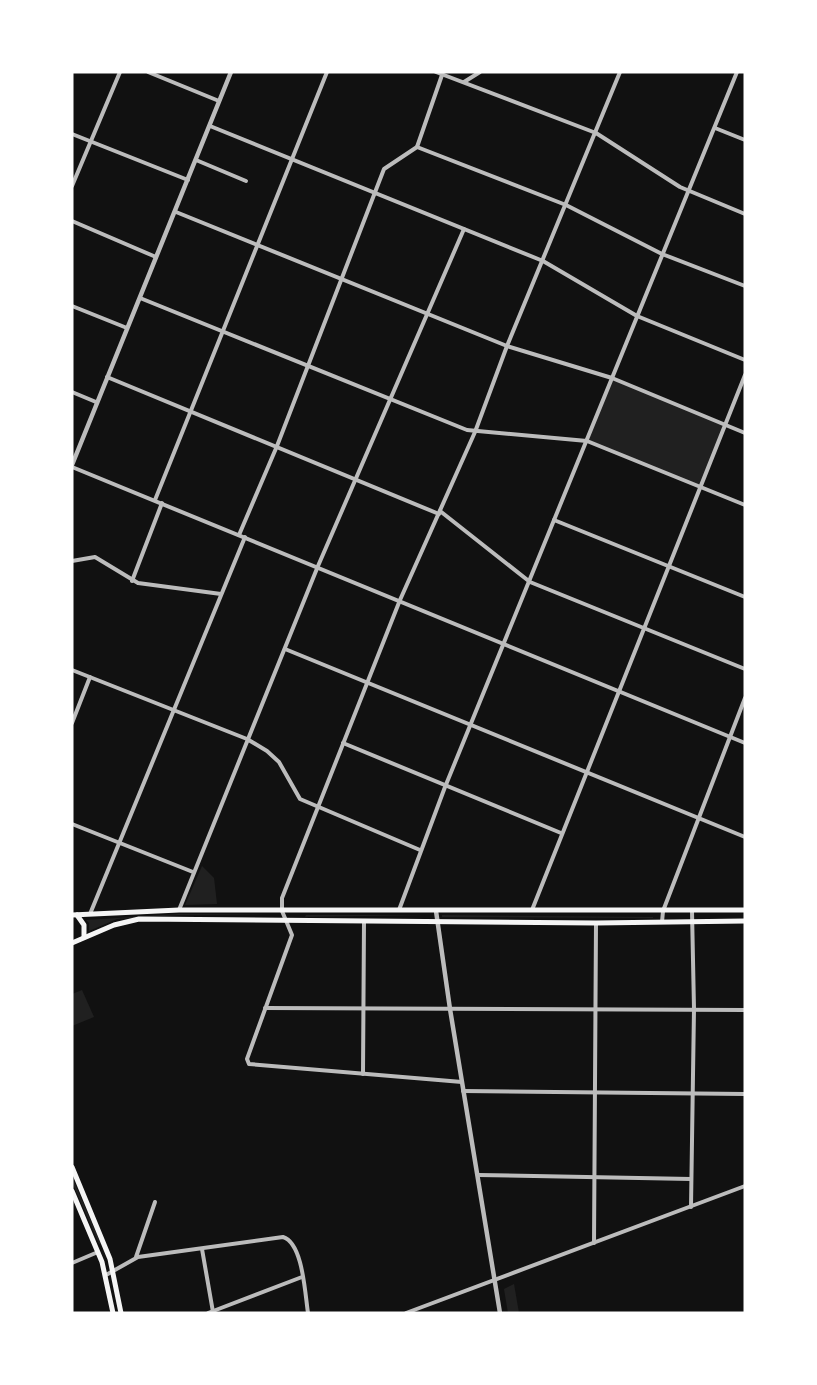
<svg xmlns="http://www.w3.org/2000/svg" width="817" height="1385" viewBox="0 0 817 1385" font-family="Raleway,sans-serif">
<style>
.green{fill:#202020}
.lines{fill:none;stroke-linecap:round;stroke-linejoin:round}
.minor{stroke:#bcbcbc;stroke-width:4}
.tertiary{stroke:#bcbcbc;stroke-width:4.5}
.primary{stroke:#f5f5f5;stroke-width:5}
</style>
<rect width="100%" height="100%" fill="#111"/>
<g class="green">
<polygon points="612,378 724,424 700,487 587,441"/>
<polygon points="202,866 214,878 217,904 185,905"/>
<polygon points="179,914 273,915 179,915 117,919 89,931 89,923 86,920"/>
<polygon points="306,915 426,915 305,917"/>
<polygon points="442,915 653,917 653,918 442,917"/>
<polygon points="82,990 94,1017 72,1026 72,994"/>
<polygon points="72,1177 101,1244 99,1244 72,1182"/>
<polygon points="514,1284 519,1313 508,1313 504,1289"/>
</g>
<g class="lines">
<g class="minor">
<polyline points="148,72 219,101"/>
<polyline points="436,72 596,133 680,187 745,214"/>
<polyline points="464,82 480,72"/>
<polyline points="210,126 543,261 637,316 745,360"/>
<polyline points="715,128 745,140"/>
<polyline points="72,134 188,180"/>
<polyline points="417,147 566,205 662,254 745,286"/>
<polyline points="196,160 246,181"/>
<polyline points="72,186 120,72"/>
<polyline points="176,212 507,346 612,378 745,433"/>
<polyline points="72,221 156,257"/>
<polyline points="140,298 467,430 587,441 745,505"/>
<polyline points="72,306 127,328"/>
<polyline points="107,377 439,514"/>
<polyline points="72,392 96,402"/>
<polyline points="72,467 745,743"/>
<polyline points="155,500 327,72"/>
<polyline points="440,511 530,582 745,669"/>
<polyline points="554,520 745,597"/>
<polyline points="239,535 277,446 384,169 417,147 442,75"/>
<polyline points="72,561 95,557 138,583 221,594"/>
<polyline points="132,581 162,503"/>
<polyline points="285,649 745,837"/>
<polyline points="72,670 247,739 267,751 279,762 300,799 420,850"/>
<polyline points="72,723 90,677"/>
<polyline points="343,743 561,833"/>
<polyline points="72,824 193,872"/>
<polyline points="179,910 318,566 464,229"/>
<polyline points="399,910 445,787 737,72"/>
<polyline points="532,910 745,375"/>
<polyline points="90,914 245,537"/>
<polyline points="662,922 663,911 745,698"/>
<polyline points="265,1008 745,1010"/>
<polyline points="363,1074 364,921"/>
<polyline points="462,1082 249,1064 247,1059 292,935 282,911 282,898 400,600 475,432 507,346 620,72"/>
<polyline points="463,1091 745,1094"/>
<polyline points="478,1175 691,1179"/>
<polyline points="691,1207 694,1009 692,911"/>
<polyline points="594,1243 596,923"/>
<polyline points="202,1249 213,1312"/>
<polyline points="136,1257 155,1202"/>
<polyline points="72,1263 98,1252"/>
<path d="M106,1275L138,1257L283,1237C303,1243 305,1294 308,1313"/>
<polyline points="208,1313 302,1277"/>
<polyline points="406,1313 745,1186"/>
</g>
<g class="tertiary">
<polyline points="72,465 231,72"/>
<polyline points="436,911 450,1009 500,1313"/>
</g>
<g class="primary">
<polyline points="72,915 179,910 745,910"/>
<polyline points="77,915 84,925 84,937"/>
<polyline points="72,943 114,925 139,919 596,923 745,921"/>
<polyline points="72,1167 110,1259 121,1313"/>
<polyline points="72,1191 102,1262 113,1313"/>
</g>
</g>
<rect width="817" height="1385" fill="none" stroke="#ffffff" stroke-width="147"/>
</svg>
